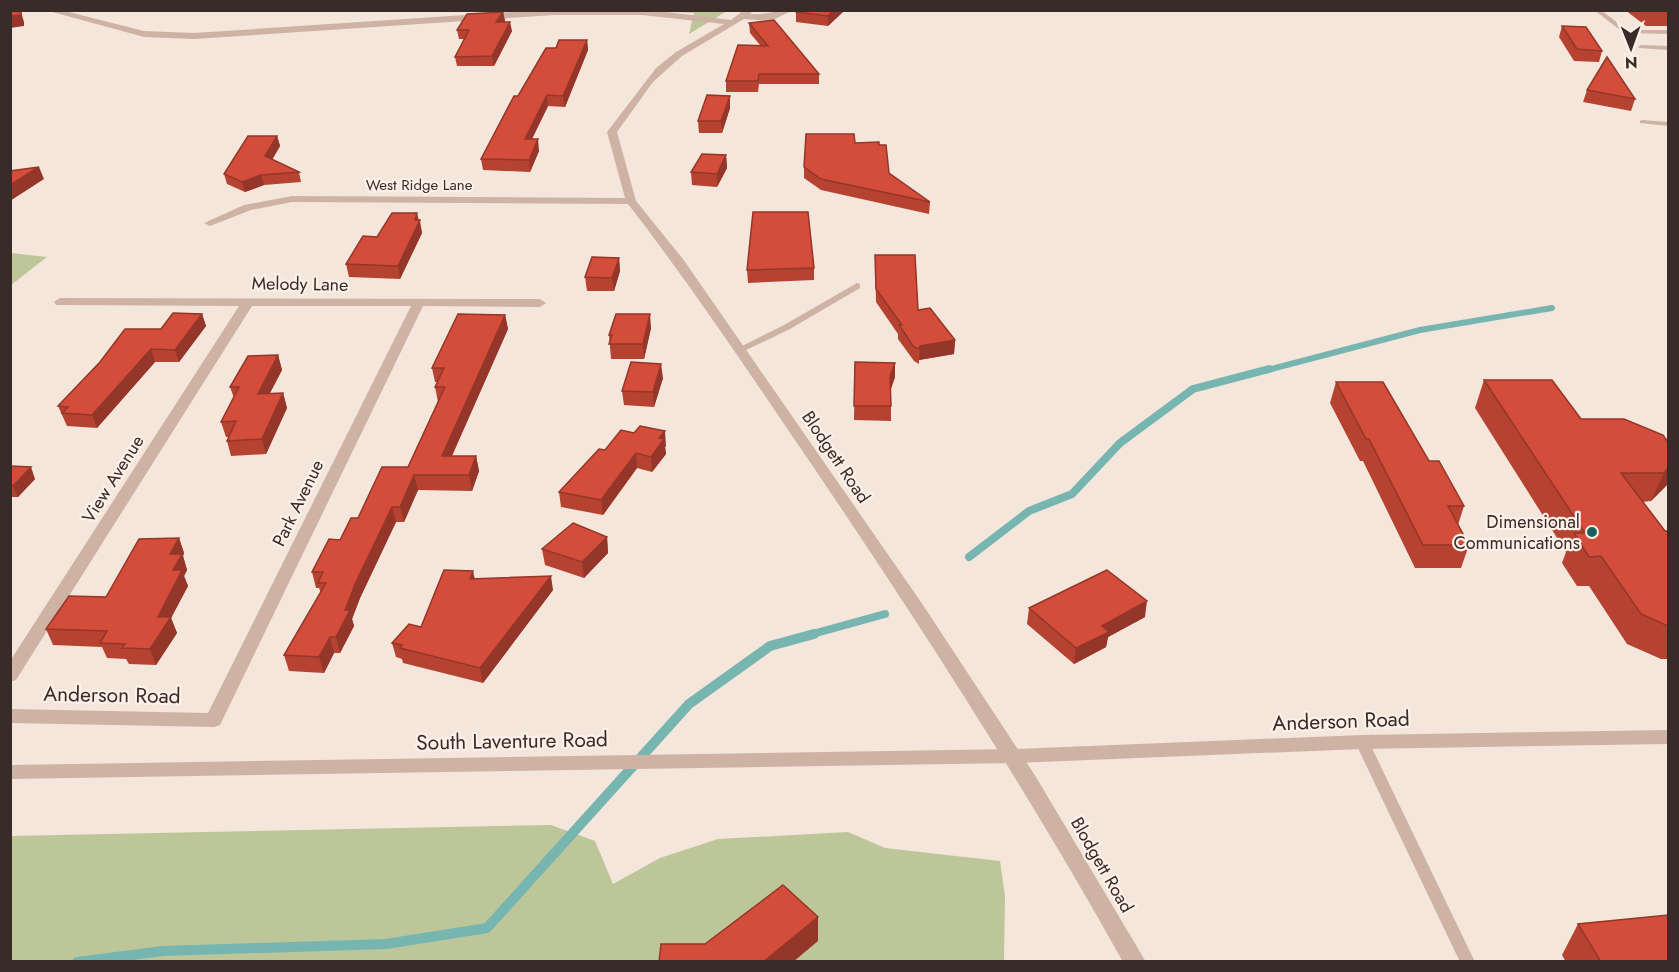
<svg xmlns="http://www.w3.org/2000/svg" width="1679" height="972" viewBox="0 0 1679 972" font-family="Jost,sans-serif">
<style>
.green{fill:#bcc699}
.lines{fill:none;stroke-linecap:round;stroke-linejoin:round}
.stream-far2{stroke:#76b5b0;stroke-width:6}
.stream-far1{stroke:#76b5b0;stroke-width:8}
.stream{stroke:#76b5b0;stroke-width:10}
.service{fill:#ceb3a5;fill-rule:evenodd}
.minor{fill:#ceb3a5;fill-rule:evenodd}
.tertiary{fill:#ceb3a5;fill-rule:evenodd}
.wall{fill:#b64232}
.shaded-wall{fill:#943629}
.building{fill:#d44d3a;stroke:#943629;stroke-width:1.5}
.poi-dot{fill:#18605c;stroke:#fcf0e8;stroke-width:2}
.labels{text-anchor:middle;stroke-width:4.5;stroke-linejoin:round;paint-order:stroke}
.far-street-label{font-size:15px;fill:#392b27;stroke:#fcf0e8}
.street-label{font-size:18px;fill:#392b27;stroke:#fcf0e8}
.poi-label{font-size:18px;fill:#392b27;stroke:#fcf0e8;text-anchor:end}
.near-street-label{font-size:21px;fill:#392b27;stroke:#fcf0e8}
</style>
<rect width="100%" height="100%" fill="#f5e6db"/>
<g class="green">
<polygon points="654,11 727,11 689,34 694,13"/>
<polygon points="11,253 47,257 11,285"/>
<polygon points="551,825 595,841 613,884 660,858 718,839 848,832 885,848 1000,861 1005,896 1004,961 11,961 10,836"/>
</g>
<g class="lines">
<polyline class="stream-far2" points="1264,371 1420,330 1552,308"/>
<g class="stream-far1">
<polyline points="969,557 1029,511 1072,494 1120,443 1193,389 1269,369"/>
<polyline points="809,635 885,614"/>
</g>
<polyline class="stream" points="77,962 163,951 386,944 487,928 689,704 770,646 814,634"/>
<g class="service">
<polygon points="1594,10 1601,10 1627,30 1668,30 1668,34 1624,33"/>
<polygon points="1641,45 1668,46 1668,50 1639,48 1638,47"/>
<polygon points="1642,120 1668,122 1668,126 1640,123 1640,121"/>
<polygon points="857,283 860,284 860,288 790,329 742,352 739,353 734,350 784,325"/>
<polygon points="1362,737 1367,739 1369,742 1475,962 1460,962 1355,742 1357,739"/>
</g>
<g class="minor">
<path d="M45,10H61L144,31L194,33L540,10H651L731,20L744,10H754L750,14C767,15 777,10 793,10L771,21L744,19L682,56L653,82L617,132L636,201L683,259L921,602L1036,777L1146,962H1123C1028,792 923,629 814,468C753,379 694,289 628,204L292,202L251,210L210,226L204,223L244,205L292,196L625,198L607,132L656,68L676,52L724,24L642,15H555L194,39L144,37Z"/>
<polygon points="60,298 540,299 546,303 540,307 423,306 220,725 214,727 10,723 10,709 208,713 411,306 252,306 16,680 10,682 10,661 239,306 56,305 54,302"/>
</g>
<polygon class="tertiary" points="1668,730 1668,744 1362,749 1014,763 10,779 10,765 1014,749 1362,735"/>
</g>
<g class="wall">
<polygon points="845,10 828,26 796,22 796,12"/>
<polygon points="1625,10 1668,10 1668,26 1646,26"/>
<polygon points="503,12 505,21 504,22 512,31 494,66 457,66 455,57 464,39 459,39 457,30"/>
<polygon points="749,23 819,74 819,84 759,84 758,92 726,92 726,81 760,45 750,33"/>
<polygon points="1562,26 1602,51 1599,62 1574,61 1559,37"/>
<polygon points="587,40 588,50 565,107 548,106 532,139 539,151 530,172 483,170 481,159 518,96 556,48"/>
<polygon points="1587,90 1635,99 1631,111 1583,102"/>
<polygon points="730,96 730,108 722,133 699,133 698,121"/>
<polygon points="277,136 280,146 272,159 299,172 301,182 264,185 245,192 227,184 224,174"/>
<polygon points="855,143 879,145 889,173 930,202 929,214 821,190 804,178 804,167"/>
<polygon points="726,155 727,168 717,187 692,185 691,172"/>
<polygon points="420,220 422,233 400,279 349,277 346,264 377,237"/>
<polygon points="875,255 918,310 955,340 954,354 919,360 919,364 914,361 898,339 898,334 876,302"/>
<polygon points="619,258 620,271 614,291 587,291 585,277"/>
<polygon points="814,268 814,280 748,283 747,270"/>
<polygon points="202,314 206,326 179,362 155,362 97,428 67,426 58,406 161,329"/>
<polygon points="505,315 508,329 452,456 476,456 479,471 472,491 418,490 404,522 396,522 360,598 352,619 354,626 340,653 334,653 324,673 289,671 284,655 321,593 319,588 316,588 312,572 358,518 408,467 438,402 435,387 437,382 435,382 432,368"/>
<polygon points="651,328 644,359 611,359 609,335"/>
<polygon points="278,355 282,370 270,393 283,393 287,408 266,454 231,456 227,441 229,437 226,437 221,422 234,398 230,387"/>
<polygon points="855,362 895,377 891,389 891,421 854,420"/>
<polygon points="663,378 654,407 624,405 622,391"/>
<polygon points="1484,380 1581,419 1663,435 1667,485 1651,501 1642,502 1665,531 1668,531 1668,659 1661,659 1627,644 1589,586 1577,586 1562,563 1566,552 1475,408"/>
<polygon points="1336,382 1429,461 1464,506 1458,525 1469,545 1461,568 1415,568 1363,461 1360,461 1330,403"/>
<polygon points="666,446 665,447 666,454 652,472 637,468 603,515 561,507 559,492 605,450"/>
<polygon points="10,466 35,479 18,497 10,497"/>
<polygon points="607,537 608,553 584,578 545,565 542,549"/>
<polygon points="179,538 184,553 183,556 187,570 184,576 188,586 171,618 177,633 156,665 129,664 126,659 107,658 102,647 53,645 46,629 106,597"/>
<polygon points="475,579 553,590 483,683 403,663 402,659 396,657 392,643 421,627"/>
<polygon points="1029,608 1145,617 1108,637 1106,647 1074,664 1027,624"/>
<polygon points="1578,924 1668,962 1566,962 1562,955"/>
</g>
<g class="shaded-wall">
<polygon points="475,10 499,10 475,12"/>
<polygon points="833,10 845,10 828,26 828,16"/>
<polygon points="21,12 24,22 24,26 10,28 10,16"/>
<polygon points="503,12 505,21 497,31 496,22"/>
<polygon points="510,22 512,31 494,66 492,56"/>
<polygon points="587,40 588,50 565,107 563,96"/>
<polygon points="547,95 548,106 526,151 525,139"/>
<polygon points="730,96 730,108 722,133 721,121"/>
<polygon points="277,136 280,146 268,167 265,156"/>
<polygon points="538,139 539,151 530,172 529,160"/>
<polygon points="726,155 727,168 717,187 717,174"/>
<polygon points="39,167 44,179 10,201 10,185"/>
<polygon points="261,175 264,185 245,192 242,182"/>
<polygon points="417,213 422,233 400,279 398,266"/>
<polygon points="619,258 620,271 614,291 612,278"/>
<polygon points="202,314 206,326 179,362 175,350"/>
<polygon points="650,314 651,328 644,359 643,344"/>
<polygon points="505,315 508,329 445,471 442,456"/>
<polygon points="955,340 954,354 919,360 920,346"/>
<polygon points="151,349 155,362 97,428 92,415"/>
<polygon points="278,355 282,370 262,408 258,394"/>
<polygon points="895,363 895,377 890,391 890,376"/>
<polygon points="661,364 663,378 654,407 653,392"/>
<polygon points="283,393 287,408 266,454 262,439"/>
<polygon points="665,431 666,446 665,447 666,454 652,472 651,457 659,438"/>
<polygon points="636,453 637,468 603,515 601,500"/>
<polygon points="476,456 479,471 472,491 469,475"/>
<polygon points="31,467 35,479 18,497 13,486"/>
<polygon points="1668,468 1668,483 1667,485 1651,501 1664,473"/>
<polygon points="414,475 418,490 404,522 400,507"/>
<polygon points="392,507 396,522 360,598 352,619 354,626 340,653 336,637 356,582"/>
<polygon points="607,537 608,553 584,578 582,562"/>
<polygon points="179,538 184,553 183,556 187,570 184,576 188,586 171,618 177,633 156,665 150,649 158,617 173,570 170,554"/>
<polygon points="473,571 476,585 470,579"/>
<polygon points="551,576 553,590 483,683 480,668"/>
<polygon points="1147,601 1145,617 1108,637 1106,647 1074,664 1076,648 1102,626"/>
<polygon points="330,637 334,653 324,673 319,657"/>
<polygon points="818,917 818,941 793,962 763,962"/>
</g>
<g class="building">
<polygon points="10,10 21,12 21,15 10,16"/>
<polygon points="797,10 833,10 828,16 796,12"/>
<polygon points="503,12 496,22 510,22 492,56 455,57 469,30 457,30 467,14"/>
<polygon points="774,20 819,74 759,74 758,81 726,81 738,45 768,46 749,23"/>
<polygon points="1562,26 1586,27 1602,51 1577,49"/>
<polygon points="559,40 587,40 563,96 547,95 525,139 538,139 529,160 481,159 514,96 518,96 546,48 556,48"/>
<polygon points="1607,57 1635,99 1587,90"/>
<polygon points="707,95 730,96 721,121 698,121"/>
<polygon points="806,134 854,134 855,143 879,142 879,145 886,145 889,173 930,202 821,179 804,167"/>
<polygon points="248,136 277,136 265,156 299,172 261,175 242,182 224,174"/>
<polygon points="702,154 726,155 717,174 691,172"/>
<polygon points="39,167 10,185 10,171"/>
<polygon points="753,212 808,212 814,268 747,270"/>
<polygon points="392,213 417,213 415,220 420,220 398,266 346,264 363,236 377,237"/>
<polygon points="875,255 915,255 918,310 930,308 955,340 920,346 920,349 914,347 899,325 902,325 876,289"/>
<polygon points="592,257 619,258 612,278 585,277"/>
<polygon points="173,313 202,314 175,350 151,349 92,415 62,413 68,407 58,406 100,362 125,329 161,329"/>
<polygon points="458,314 505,315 442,456 476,456 469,475 414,475 400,507 392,507 356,582 345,610 350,610 336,637 330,637 319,657 284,655 326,583 318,583 323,572 312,572 329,539 340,540 351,518 358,518 382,467 408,467 445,387 435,387 444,368 432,368"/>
<polygon points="616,314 650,314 643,344 609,344 612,335 609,335"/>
<polygon points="278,355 258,394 283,393 262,439 227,441 236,421 221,422 239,387 230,387 248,356"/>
<polygon points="631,362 661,364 653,392 622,391"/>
<polygon points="855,362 895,363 890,376 891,406 854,406"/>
<polygon points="1484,380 1552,380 1581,419 1624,419 1663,435 1668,442 1668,468 1664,473 1621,473 1665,531 1668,531 1668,626 1641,614 1601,556 1589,557 1574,533 1585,533"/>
<polygon points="1336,382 1383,382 1429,461 1439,461 1464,506 1448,506 1469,545 1423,545 1369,439 1366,439"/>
<polygon points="640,426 665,431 659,438 664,439 651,457 636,453 601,500 559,492 599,449 605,450 621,430 634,433"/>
<polygon points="10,466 31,467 13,486 10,485"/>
<polygon points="573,523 607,537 582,562 542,549"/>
<polygon points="179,538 170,554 182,554 173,570 182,570 158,617 171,617 150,649 122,648 125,644 100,643 107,631 46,629 69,596 106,597 139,539"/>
<polygon points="444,570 473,571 470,579 551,576 480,668 400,648 402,645 392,643 409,624 421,627"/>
<polygon points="1107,570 1147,601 1102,626 1109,632 1076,648 1029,608"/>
<polygon points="783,885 818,917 763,962 659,962 661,944 705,944"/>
<polygon points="1668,915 1668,962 1601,962 1578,924"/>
</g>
<circle class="poi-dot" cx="1592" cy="532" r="6"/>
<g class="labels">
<g class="far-street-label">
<text x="419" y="190">West Ridge Lane</text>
</g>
<g class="street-label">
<text transform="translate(300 284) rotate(1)" y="6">Melody Lane</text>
<text transform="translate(836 457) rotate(56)" y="6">Blodgett Road</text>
<text transform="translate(113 479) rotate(-58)" y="6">View Avenue</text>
<text transform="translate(298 503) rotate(-64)" y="6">Park Avenue</text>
<text transform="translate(1102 865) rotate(60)" y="6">Blodgett Road</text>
</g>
<g class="poi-label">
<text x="1580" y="528">Dimensional<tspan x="1580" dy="21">Communications</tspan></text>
</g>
<g class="near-street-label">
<text transform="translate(112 695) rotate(1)" y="7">Anderson Road</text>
<text transform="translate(1341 721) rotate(-2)" y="7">Anderson Road</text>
<text transform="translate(512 741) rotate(-1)" y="7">South Laventure Road</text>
</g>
</g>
<rect width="1679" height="972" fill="none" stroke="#392b27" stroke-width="24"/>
<g transform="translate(1631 48) rotate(179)" stroke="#fcf0e8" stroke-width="4.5" paint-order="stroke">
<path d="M0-4.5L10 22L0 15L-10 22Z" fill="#392b27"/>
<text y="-9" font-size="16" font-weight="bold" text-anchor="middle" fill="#392b27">N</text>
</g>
</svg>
